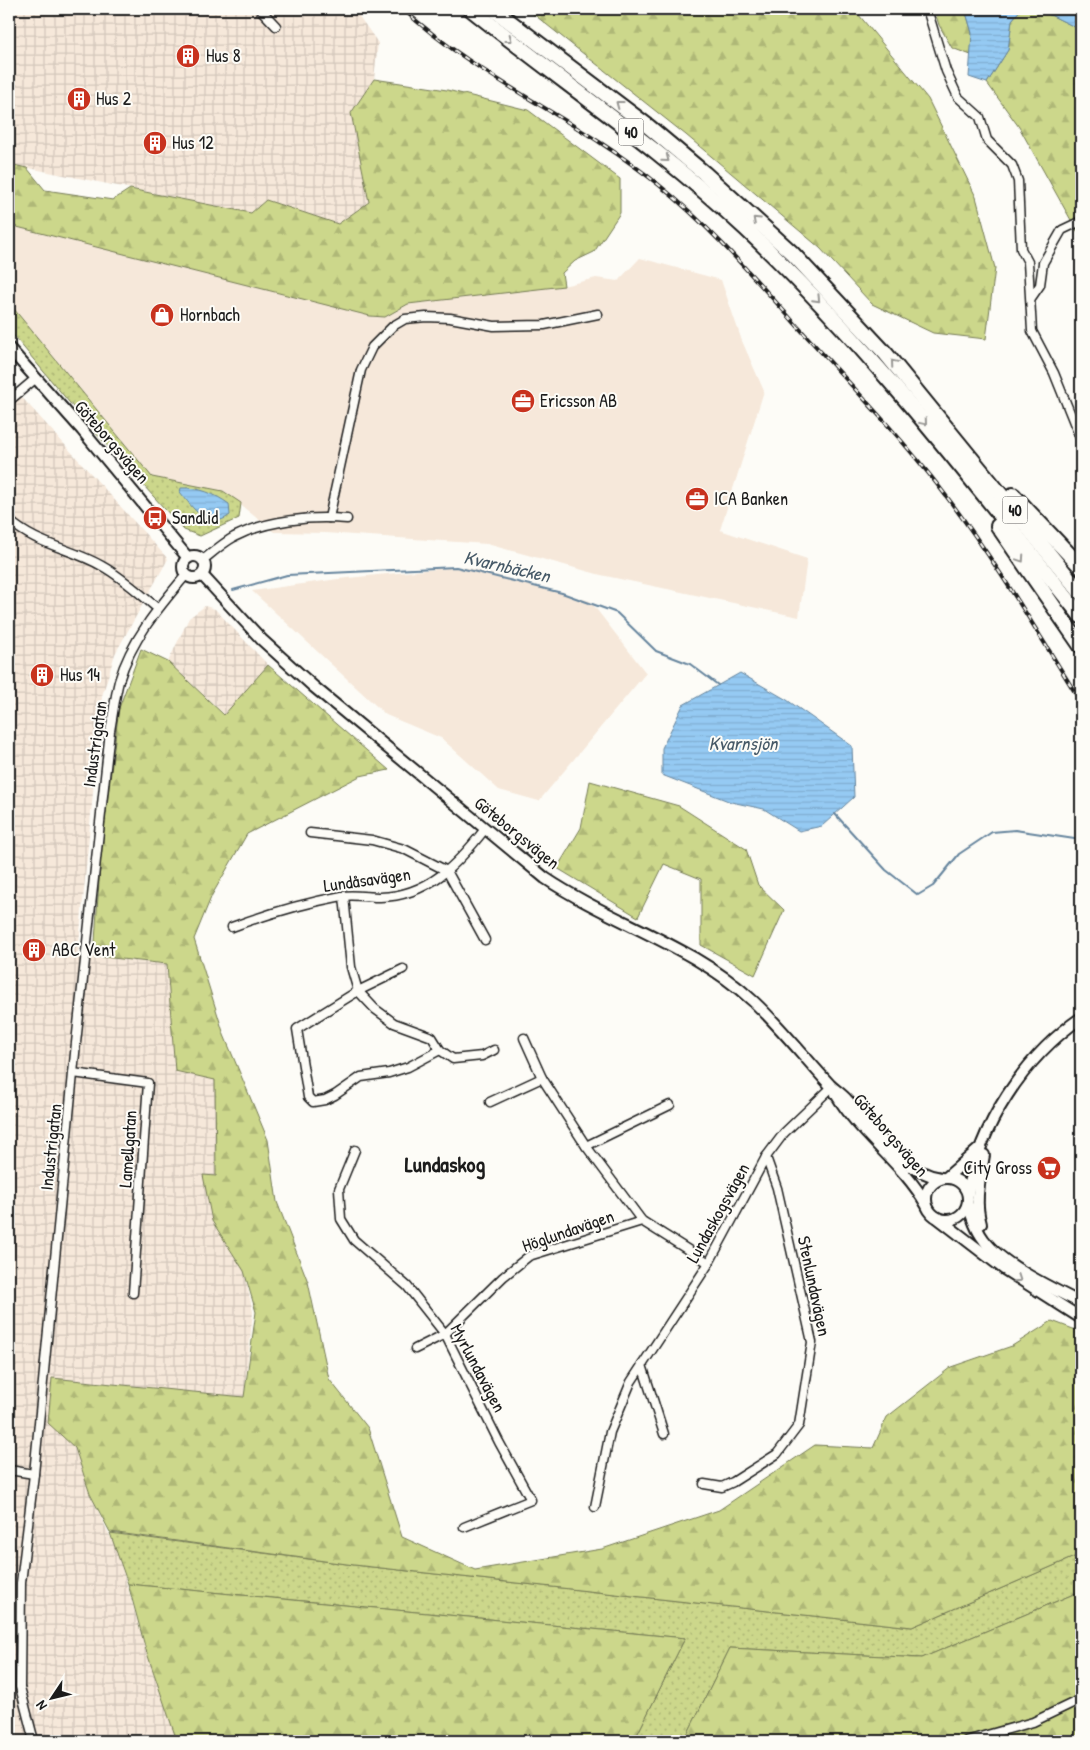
<svg xmlns="http://www.w3.org/2000/svg" width="1090" height="1750" viewBox="0 0 1090 1750" font-family="'Patrick Hand',sans-serif">
<style>
.built{fill:#f6e8da}
.industrial{fill:url(#industrial-grid)}
.grass{fill:url(#grass-dots);stroke:#747a54}
.forest{fill:url(#forest-firs);stroke:#747a54}
.water{fill:url(#water-rules);stroke:#65849d}
.lines{fill:none;stroke-linecap:round;stroke-linejoin:round}
.stream{stroke:#65849d;stroke-width:2}
.minor-casing{stroke:#1c1c1c;stroke-width:11}
.tertiary-casing{stroke:#1c1c1c;stroke-width:14}
.motorway-casing{stroke:#1c1c1c;stroke-width:18}
.minor{stroke:#fdfcf7;stroke-width:8}
.tertiary{stroke:#fdfcf7;stroke-width:10}
.motorway{stroke:#fdfcf7;stroke-width:14}
.rail-casing{stroke:#1c1c1c;stroke-width:4}
.rail{stroke:#fdfcf7;stroke-width:2;stroke-dasharray:5.5;stroke-linecap:butt}
.oneway{stroke:#989794}
.labels{text-anchor:middle;stroke-width:4;stroke-linejoin:round;paint-order:stroke}
.shield{fill:#fdfcf7;stroke:#605f5e;stroke-width:1}
.shield-label{font-size:16px;font-weight:bold;fill:#1c1c1c}
.poi-label{font-size:18px;fill:#1c1c1c;stroke:#fdfcf7;text-anchor:start}
.street-label{font-size:18px;fill:#1c1c1c;stroke:#fdfcf7}
.water-label{font-size:19px;font-style:italic;fill:#465967;stroke:#fdfcf7}
.district-label{font-size:22px;font-weight:bold;fill:#1c1c1c;stroke:#fdfcf7}
</style>
<defs>
<pattern id="industrial-grid" width="8" height="8" patternUnits="userSpaceOnUse" patternTransform="scale(1.25)"><rect width="8" height="8" fill="#f6e8da"/><path d="M0 4h8M4 0v8" fill="none" stroke="#d2c6ba"/></pattern>
<pattern id="grass-dots" width="8" height="8" patternUnits="userSpaceOnUse" patternTransform="scale(1.25)"><rect width="8" height="8" fill="#ccd78b"/><path d="M2 2h.1M6 6h.1" fill="none" stroke="#afb877" stroke-width="1.8" stroke-linecap="round"/></pattern>
<pattern id="forest-firs" width="22" height="20" patternUnits="userSpaceOnUse" patternTransform="scale(1.25)"><rect width="22" height="20" fill="#ccd78b"/><path d="M5 1l3.5 6h-7zM16 11l3.5 6h-7z" fill="#afb877"/></pattern>
<pattern id="water-rules" width="6" height="5" patternUnits="userSpaceOnUse" patternTransform="scale(1.25)"><rect width="6" height="5" fill="#95caf3"/><path d="M0 2.5h6" fill="none" stroke="#80add0"/></pattern>
</defs>
<rect width="100%" height="100%" fill="#fdfcf7"/>
<filter id="ink" filterUnits="userSpaceOnUse"><feTurbulence type="fractalNoise" baseFrequency=".02" numOctaves="2"/><feDisplacementMap in="SourceGraphic" scale="10" xChannelSelector="R" yChannelSelector="G"/><feConvolveMatrix kernelMatrix="1 2 1 2 8 2 1 2 1" color-interpolation-filters="sRGB"/></filter>
<g filter="url(#ink)">
<g class="built">
<polygon points="9,225 370,316 385,317 408,304 421,302 563,286 596,278 618,281 640,258 721,280 742,341 764,391 720,530 807,559 799,617 601,575 487,544 325,533 274,532 223,491 152,477 9,303"/>
<polygon points="456,567 469,568 590,601 646,673 539,801 499,790 441,738 386,715 252,591 338,579"/>
</g>
<g class="industrial">
<polygon points="9,9 354,9 378,43 374,79 351,113 369,202 338,224 266,200 251,213 9,164"/>
<polygon points="9,383 168,559 115,654 102,696 78,954 167,964 175,1071 215,1079 216,1176 204,1175 212,1221 244,1271 253,1312 244,1397 53,1378 48,1422 75,1448 90,1494 117,1551 146,1650 177,1741 9,1741"/>
<polygon points="205,606 215,609 268,665 225,715 168,662 189,618"/>
</g>
<g class="grass">
<polygon points="9,303 152,477 223,491 241,503 239,518 200,536 184,530 84,420 9,330"/>
<polygon points="110,1533 354,1565 912,1627 1081,1554 1081,1591 922,1658 730,1648 684,1741 634,1741 685,1638 128,1584"/>
</g>
<g class="forest">
<polygon points="527,9 854,9 928,99 976,197 995,268 986,339 933,333 872,304 820,248 686,135"/>
<polygon points="934,9 965,9 972,33 971,55 952,48 939,25"/>
<polygon points="1021,9 1038,9 1077,28 1081,27 1081,238 1019,127 987,83 1008,50 1012,20"/>
<polygon points="374,79 447,90 528,110 620,179 620,213 594,252 575,261 562,273 564,286 408,304 385,317 370,316 9,225 9,164 27,168 45,190 113,200 130,189 251,213 266,200 338,224 369,202 351,113"/>
<polygon points="141,649 168,662 224,715 268,665 389,770 360,776 247,834 212,895 194,939 224,1035 268,1140 277,1202 308,1282 329,1379 368,1428 402,1537 475,1570 602,1549 719,1510 815,1445 873,1448 887,1417 951,1367 1012,1346 1052,1321 1081,1332 1081,1554 912,1627 354,1565 110,1532 90,1494 75,1448 48,1423 52,1378 244,1397 256,1312 244,1271 212,1221 203,1175 216,1176 215,1080 175,1071 167,964 94,956 101,852 119,708"/>
<polygon points="590,781 679,806 746,849 758,885 784,910 755,975 701,945 701,879 664,864 638,917 557,868 581,828"/>
<polygon points="128,1584 685,1638 634,1741 177,1741 146,1650"/>
<polygon points="1081,1591 1081,1741 684,1741 730,1648 922,1658"/>
</g>
<g class="water">
<polygon points="965,9 1021,9 1012,20 1008,50 987,83 969,77 972,33"/>
<polygon points="1038,9 1081,9 1081,27 1077,28"/>
<path d="M181,488C199,487 215,494 229,504L230,515C208,532 193,508 180,492Z"/>
<polygon points="740,673 787,700 852,746 854,797 822,826 799,831 764,809 731,802 662,775 662,748 683,705"/>
</g>
<g class="lines">
<g class="stream">
<polyline points="233,590 287,575 456,567 562,593 617,613 656,651 690,664 718,685"/>
<polyline points="835,814 886,870 918,895 933,886 959,854 992,832 1015,830 1081,840"/>
</g>
<g class="minor-casing">
<g id="minor">
<polyline points="260,9 276,26"/>
<polyline points="927,9 946,71 958,97 980,117 987,140 1012,165 1018,181 1021,249 1028,262 1032,331 1054,373 1081,440"/>
<polyline points="1031,298 1040,285 1043,263 1062,230 1081,221"/>
<polyline points="9,401 35,379"/>
<polyline points="329,518 361,370 372,347 393,326 405,319 426,317 450,318 494,326 544,325 598,314"/>
<path d="M9,520C36,545 71,548 102,566C122,577 140,594 157,608"/>
<path d="M203,560C213,552 223,543 234,537C267,520 310,516 347,519"/>
<polyline points="310,833 372,840 404,849 447,871 485,940"/>
<polyline points="344,896 351,967 358,991 375,1009 394,1023 432,1037 440,1050 453,1059 482,1056 494,1050"/>
<path d="M232,927C267,914 305,903 342,896C355,894 368,897 380,897C428,896 458,864 485,829"/>
<polyline points="403,969 358,991 297,1029 308,1097 313,1102 325,1100 335,1095 361,1077 389,1073 408,1067 440,1050"/>
<polyline points="524,1038 542,1078 586,1146 642,1221 709,1263"/>
<polyline points="73,1073 148,1083 133,1293"/>
<polyline points="490,1102 542,1078"/>
<polyline points="586,1146 670,1105"/>
<polyline points="355,1150 339,1189 341,1219 354,1240 407,1286 445,1334 499,1442 531,1500 464,1527"/>
<polyline points="415,1349 445,1334 503,1277 529,1256 642,1221"/>
<polyline points="642,1365 664,1434"/>
<polyline points="9,1470 34,1474"/>
<polyline points="704,1484 722,1487 733,1482 777,1454 799,1425 812,1342 777,1188 766,1157"/>
<polyline points="595,1507 610,1432 631,1382 709,1263 766,1157 784,1133 832,1087"/>
<path d="M34,1741L20,1687L21,1583L34,1474L76,1043L110,731C113,714 115,697 119,681C131,640 159,607 186,575"/>
<polyline points="966,1741 1033,1722 1081,1699"/>
</g>
</g>
<g class="tertiary-casing">
<g id="tertiary">
<polyline points="9,348 82,430 188,558"/>
<circle cx="194" cy="567" r="11"/>
<path d="M202,575L262,640L314,687L545,878C612,923 693,945 753,1001C781,1027 804,1057 830,1085C835,1090 842,1094 847,1100C875,1128 898,1171 941,1178"/>
<path d="M836,1094C860,1135 903,1163 926,1204"/>
<polyline points="947,1177 979,1149"/>
<circle cx="947" cy="1199" r="21"/>
<path d="M968,1194C979,1126 1024,1057 1081,1018"/>
<path d="M968,1205C972,1217 976,1230 984,1240C1002,1265 1053,1289 1081,1303"/>
<polyline points="939,1219 1004,1269 1081,1318"/>
<path d="M981,1224C974,1201 980,1179 984,1155"/>
</g>
</g>
<g class="motorway-casing">
<g id="motorway">
<path d="M471,9C562,82 660,148 746,229C870,346 974,483 1081,616"/>
<polyline points="493,9 649,127 704,173 792,253 886,354 1081,593"/>
<polyline points="1013,495 1081,567"/>
<polyline points="998,526 1081,646"/>
</g>
</g>
<use href="#minor" class="minor"/>
<use href="#tertiary" class="tertiary"/>
<use href="#motorway" class="motorway"/>
<g class="rail-casing">
<path id="rail" d="M403,9C480,80 578,119 659,185C711,227 755,279 800,329C847,381 897,432 940,488C992,555 1036,630 1081,702"/>
</g>
<use href="#rail" class="rail"/>
</g>
<defs><path id="oneway-chevron" d="M-2-3.5L2.5 0L-2 3.5" fill="none" stroke-width="1.6" stroke-linecap="round" stroke-linejoin="round" transform="scale(1.25)"/></defs>
<g class="oneway">
<use href="#oneway-chevron" transform="translate(509 39) rotate(37)"/>
<use href="#oneway-chevron" transform="translate(619 104) rotate(-143)"/>
<use href="#oneway-chevron" transform="translate(666 159) rotate(39)"/>
<use href="#oneway-chevron" transform="translate(756 220) rotate(-137)"/>
<use href="#oneway-chevron" transform="translate(817 299) rotate(46)"/>
<use href="#oneway-chevron" transform="translate(894 363) rotate(-130)"/>
<use href="#oneway-chevron" transform="translate(924 422) rotate(50)"/>
<use href="#oneway-chevron" transform="translate(1021 559) rotate(56)"/>
<use href="#oneway-chevron" transform="translate(1018 1279) rotate(34)"/>
</g>
</g>
<defs>
<g id="building-disc" transform="scale(1.25)"><circle r="9.5" fill="#c8321e" stroke="#fdfcf7"/><path d="M-4-6H4V6H1V3H-1V6H-4ZM-2.5-4.3h1.7v1.8h-1.7ZM.8-4.3h1.7v1.8H.8ZM-2.5-1h1.7V.8h-1.7ZM.8-1h1.7V.8H.8Z" fill="#fff"/></g>
<g id="shop-disc" transform="scale(1.25)"><circle r="9.5" fill="#c8321e" stroke="#fdfcf7"/><path d="M-5-2.5h2.3a2.7 3.5 0 0 1 5.4 0H5L5.5 6h-11ZM-1.5-2.5h3a1.5 2.3 0 0 0-3 0Z" fill="#fff"/></g>
<g id="office-disc" transform="scale(1.25)"><circle r="9.5" fill="#c8321e" stroke="#fdfcf7"/><path d="M-6-3h4V-5.5h4V-3h4V5H-6ZM-1-4.5V-3h2v-1.5ZM-6 0V1H6V0Z" fill="#fff"/></g>
<g id="bus-disc" transform="scale(1.25)"><circle r="9.5" fill="#c8321e" stroke="#fdfcf7"/><path d="M-5-6H5V4H4V6H2V4H-2V6H-4V4H-5ZM-3.5-4V0h7V-4ZM-3.5 1.2v1.5H-2V1.2ZM2 1.2v1.5H3.5V1.2Z" fill="#fff"/></g>
<g id="supermarket-disc" transform="scale(1.25)"><circle r="9.5" fill="#c8321e" stroke="#fdfcf7"/><path d="M-6-5.5h2.5l.6 2H6L4.5 2H-2.5L-4.4-4H-6ZM-1.5 3.2a1.3 1.3 0 1 0 .1 0ZM3 3.2a1.3 1.3 0 1 0 .1 0Z" fill="#fff"/></g>
</defs>
<g fill-rule="evenodd">
<use href="#building-disc" x="188" y="56"/>
<use href="#building-disc" x="79" y="99"/>
<use href="#building-disc" x="155" y="143"/>
<use href="#shop-disc" x="162" y="315"/>
<use href="#office-disc" x="523" y="401"/>
<use href="#office-disc" x="697" y="499"/>
<use href="#bus-disc" x="155" y="518"/>
<use href="#building-disc" x="42" y="675"/>
<use href="#building-disc" x="34" y="950"/>
<use href="#supermarket-disc" x="1049" y="1168"/>
</g>
<g class="labels">
<g class="shield">
<rect x="618.5" y="118.5" width="25" height="27" rx="4"/>
<rect x="1002.5" y="496.5" width="25" height="27" rx="4"/>
</g>
<g class="shield-label">
<text x="631" y="138">40</text>
<text x="1015" y="516">40</text>
</g>
<g class="poi-label">
<text x="206" y="62">Hus 8</text>
<text x="96" y="105">Hus 2</text>
<text x="172" y="149">Hus 12</text>
<text x="180" y="321">Hornbach</text>
<text x="540" y="407">Ericsson AB</text>
<text x="714" y="505">ICA Banken</text>
<text x="172" y="524">Sandlid</text>
<text x="60" y="681">Hus 14</text>
<text x="52" y="956">ABC Vent</text>
<text x="1032" y="1174" text-anchor="end">City Gross</text>
</g>
<g class="street-label">
<text transform="translate(112 442) rotate(49)" y="6">Göteborgsvägen</text>
<text transform="translate(95 744) rotate(-82)" y="6">Industrigatan</text>
<text transform="translate(517 833) rotate(39)" y="6">Göteborgsvägen</text>
<text transform="translate(367 880) rotate(-8)" y="6">Lundåsavägen</text>
<text transform="translate(891 1135) rotate(49)" y="6">Göteborgsvägen</text>
<text transform="translate(51 1147) rotate(-84)" y="6">Industrigatan</text>
<text transform="translate(128 1149) rotate(-86)" y="6">Lamellgatan</text>
<text transform="translate(718 1213) rotate(-61)" y="6">Lundaskogsvägen</text>
<text transform="translate(568 1231) rotate(-19)" y="6">Höglundavägen</text>
<text transform="translate(814 1286) rotate(78)" y="6">Stenlundavägen</text>
<text transform="translate(478 1368) rotate(62)" y="6">Myrlundavägen</text>
</g>
<g class="water-label">
<text transform="translate(507 566) rotate(13)" y="7">Kvarnbäcken</text>
<text x="743" y="750">Kvarnsjön</text>
</g>
<g class="district-label">
<text x="445" y="1172">Lundaskog</text>
</g>
</g>
<rect width="1090" height="1750" fill="none" stroke="#fdfcf7" stroke-width="30"/>
<rect x="15" y="15" width="1060" height="1720" fill="none" stroke="#1c1c1c" stroke-width="2" filter="url(#ink)"/>
<g transform="translate(52 1698) rotate(235)" stroke="#fdfcf7" stroke-width="4" paint-order="stroke">
<path d="M0-4L9 19L0 12L-9 19Z" fill="#1c1c1c"/>
<text y="-8" font-size="14" font-weight="bold" text-anchor="middle" fill="#1c1c1c">N</text>
</g>
</svg>
